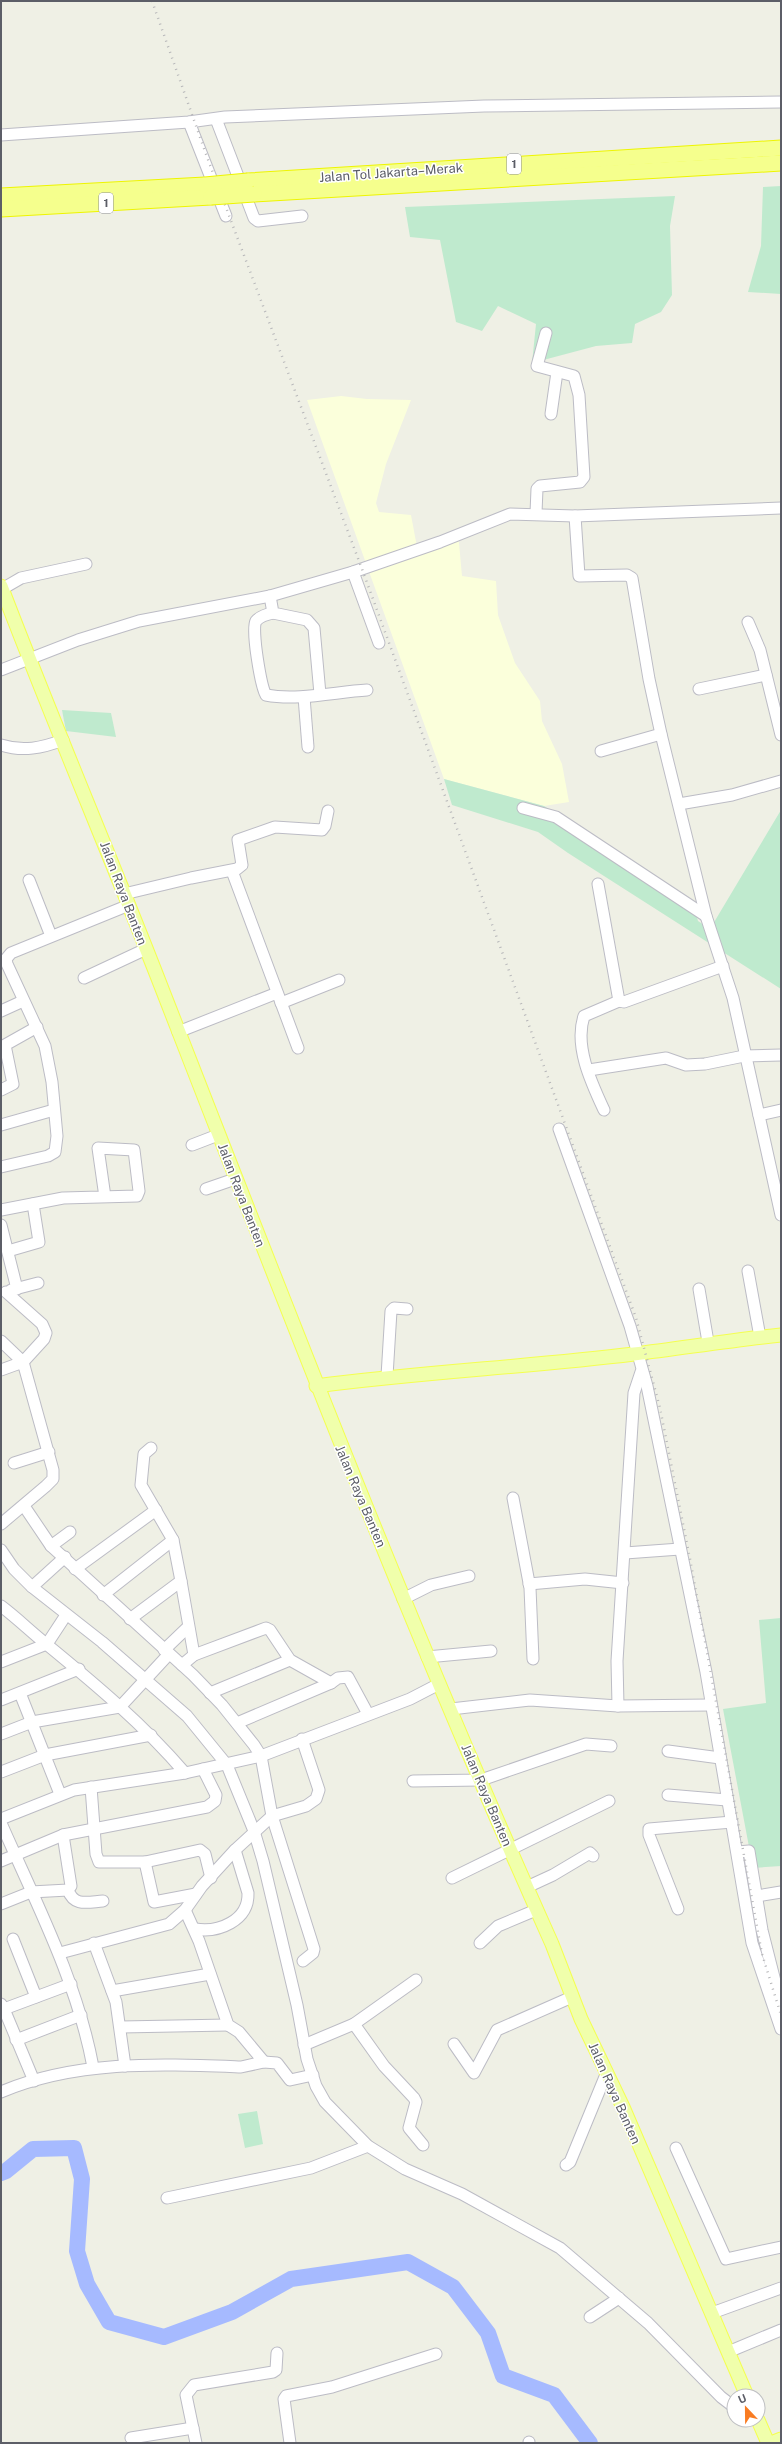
<svg xmlns="http://www.w3.org/2000/svg" width="782" height="2444" viewBox="0 0 782 2444" font-family="'Public Sans',sans-serif">
<style>
.commercial{fill:#fbffdb}
.green{fill:#bfeace}
.lines{fill:none;stroke-linecap:round;stroke-linejoin:round}
.river{stroke:#a6baff;stroke-width:16}
.minor-casing{stroke:#bcbcc5;stroke-width:13}
.major-casing{stroke:#f4ff50;stroke-width:15}
.highway-casing{stroke:#eef500;stroke-width:17}
.minor{stroke:#fff;stroke-width:11}
.major{stroke:#f0ffab;stroke-width:13}
.highway{stroke:#f5ff8d;stroke-width:15}
.rail{stroke:#b8b8ba;stroke-width:2.5;stroke-dasharray:1 5;stroke-linecap:butt}
.highway-bridge-casing{stroke:#eef500;stroke-width:17;stroke-linecap:butt}
.highway-bridge{stroke:#f5ff8d;stroke-width:15}
.labels{text-anchor:middle;stroke-width:3;stroke-linejoin:round;paint-order:stroke}
.shield{fill:#fff;stroke:#8d8e95;stroke-width:1}
.shield-label{font-size:12px;font-weight:bold;fill:#5c5e67}
.street-label{font-size:13px;fill:#5c5e67;stroke:#fff}
</style>
<rect width="100%" height="100%" fill="#eff0e5"/>
<polygon class="commercial" points="341,396 367,399 411,400 386,464 376,503 379,512 411,515 417,547 458,532 462,576 496,581 498,615 515,663 540,701 542,721 562,764 569,802 544,806 444,779 307,400"/>
<g class="green">
<polygon points="781,186 781,294 748,292 761,246 763,187"/>
<polygon points="675,196 670,226 672,295 661,312 635,324 632,343 596,346 532,363 536,324 498,306 482,331 456,322 440,240 410,237 405,207"/>
<polygon points="62,710 111,713 116,737 66,731"/>
<polygon points="444,779 544,806 692,901 698,921 710,929 781,810 781,989 568,853 538,832 452,805"/>
<polygon points="781,1618 781,1866 753,1868 723,1709 766,1703 759,1620"/>
<polygon points="257,2111 263,2144 245,2148 238,2114"/>
</g>
<g class="lines">
<polyline class="river" points="1,2173 6,2171 33,2149 74,2148 82,2179 77,2251 87,2284 109,2322 164,2337 232,2312 291,2279 408,2262 453,2287 488,2333 503,2376 554,2395 590,2443"/>
<g class="minor-casing">
<g id="minor">
<polyline points="216,119 254,218 258,221 302,216"/>
<polyline points="189,122 226,216"/>
<polyline points="1,135 189,122 225,117 484,106 781,102"/>
<polyline points="551,414 557,372"/>
<polyline points="536,513 537,489 540,486 580,482 584,477 579,395 574,376 537,366 546,333"/>
<polyline points="575,516 579,576 627,575 632,578 649,679 661,734 706,916 733,998 781,1215"/>
<polyline points="353,572 379,643"/>
<polyline points="2,589 21,578 86,564"/>
<polyline points="270,596 273,613 307,620 314,628 320,694"/>
<path d="M273,613C268,614 260,616 256,621C251,629 261,687 266,695C297,701 335,692 367,690"/>
<polyline points="748,622 760,650 781,735"/>
<polyline points="1,670 78,640 139,621 270,596 353,572 440,542 510,514 575,516 781,508"/>
<polyline points="699,689 766,675"/>
<polyline points="304,697 308,747"/>
<path d="M1,745C23,752 42,748 63,740"/>
<polyline points="601,751 661,734"/>
<polyline points="679,804 732,795 781,781"/>
<polyline points="523,808 556,817 706,916"/>
<polyline points="232,871 298,1048"/>
<polyline points="29,880 51,936"/>
<polyline points="598,884 619,1001 624,1002 723,966"/>
<polyline points="124,894 191,878 237,869 242,865 238,840 275,827 322,830 325,826 328,811"/>
<polyline points="84,978 146,949"/>
<polyline points="281,1003 339,980"/>
<polyline points="1,1011 23,1001"/>
<polyline points="178,1032 277,993"/>
<polyline points="589,1070 666,1058 686,1065 705,1064 744,1056 781,1055"/>
<polyline points="1,1090 13,1084 5,1045 37,1027"/>
<path d="M604,1110C591,1082 574,1046 584,1016L619,1001"/>
<polyline points="759,1115 781,1110"/>
<polyline points="1,1125 54,1110"/>
<polyline points="559,1129 630,1326 647,1386 706,1672 752,1943 781,2029"/>
<polyline points="192,1145 218,1135"/>
<polyline points="1,1167 48,1156 55,1152 57,1136 52,1082 45,1046 7,964 6,959 11,953 129,905"/>
<polyline points="206,1189 235,1179"/>
<polyline points="1,1210 63,1198 137,1196 139,1191 134,1150 98,1148 105,1197"/>
<polyline points="1,1225 17,1289"/>
<polyline points="8,1251 39,1242 33,1204"/>
<polyline points="748,1271 760,1337"/>
<polyline points="699,1289 708,1342"/>
<polyline points="11,1290 38,1283"/>
<polyline points="1,1341 23,1362 44,1339 46,1333 42,1324 6,1292"/>
<polyline points="1,1370 23,1362 53,1470 53,1479 46,1486 1,1524"/>
<polyline points="387,1376 391,1311 394,1308 407,1309"/>
<polyline points="14,1463 49,1452"/>
<polyline points="513,1498 530,1588 533,1659"/>
<polyline points="24,1506 51,1546 193,1675 222,1705 254,1745 261,1756 272,1816 314,1949 313,1953 303,1961"/>
<polyline points="51,1546 70,1532"/>
<polyline points="1,1550 14,1569 32,1587 102,1642 187,1716 227,1765 254,1831 263,1861 297,2005 307,2059 316,2086 325,2102 368,2146 405,2169 462,2194 560,2248 648,2323 721,2397 734,2407"/>
<polyline points="625,1553 680,1549"/>
<polyline points="75,1569 156,1510"/>
<polyline points="181,1581 194,1655"/>
<polyline points="529,1584 585,1579 623,1583"/>
<polyline points="32,1587 65,1557"/>
<polyline points="103,1595 173,1540"/>
<polyline points="403,1599 431,1585 469,1576"/>
<path d="M1,1606C17,1618 30,1631 45,1643C95,1684 143,1724 185,1773"/>
<polyline points="130,1619 181,1581 173,1540 141,1485 144,1454 151,1448"/>
<polyline points="164,1650 188,1627"/>
<polyline points="427,1657 491,1651"/>
<polyline points="1,1662 47,1644 66,1615"/>
<polyline points="182,1665 194,1655 266,1628 270,1630 290,1660 331,1683 237,1723"/>
<polyline points="331,1683 338,1678 348,1677 368,1714"/>
<polyline points="20,1693 60,1794"/>
<polyline points="210,1693 290,1660"/>
<polyline points="1,1700 79,1669"/>
<polyline points="618,1706 617,1661 634,1393 641,1372"/>
<polyline points="451,1709 530,1700 618,1706 710,1705"/>
<polyline points="1,1734 32,1722 120,1707 169,1654"/>
<polyline points="668,1751 720,1758"/>
<polyline points="1,1772 45,1755 151,1735"/>
<polyline points="413,1781 481,1780 586,1744 611,1746"/>
<polyline points="91,1787 96,1854 99,1862 145,1862 200,1850 205,1854 211,1878"/>
<polyline points="668,1795 727,1800"/>
<polyline points="1,1819 74,1790 185,1773 261,1756 410,1699 439,1684"/>
<path d="M1,1823C36,1903 77,1981 93,2067"/>
<polyline points="738,1852 749,1851 762,1930 781,2005"/>
<polyline points="1,1861 63,1835 207,1807 215,1801 216,1795 203,1769"/>
<polyline points="145,1862 154,1902 196,1894"/>
<polyline points="452,1878 609,1801"/>
<polyline points="527,1887 553,1875 590,1853 593,1856"/>
<path d="M68,1890C74,1907 88,1902 103,1901"/>
<polyline points="757,1896 781,1892"/>
<polyline points="1,1904 31,1892 68,1890 71,1886 63,1835"/>
<polyline points="678,1909 649,1835 649,1829 732,1822"/>
<path d="M195,1929C218,1933 249,1921 248,1893L235,1850"/>
<polyline points="13,1939 36,1997"/>
<polyline points="94,1943 116,2002 125,2066"/>
<polyline points="480,1943 498,1926 536,1910"/>
<polyline points="60,1953 169,1924 185,1910 202,1886 235,1850 272,1816 306,1806 316,1799 319,1790 302,1739"/>
<polyline points="112,1991 210,1974"/>
<polyline points="1,2004 4,2009 71,1984"/>
<polyline points="4,2009 34,2081"/>
<polyline points="354,2024 384,2066 414,2098 416,2102 409,2128 423,2145"/>
<polyline points="121,2027 228,2025"/>
<polyline points="16,2040 81,2015"/>
<polyline points="454,2044 474,2073 497,2030 572,1997"/>
<polyline points="304,2045 354,2024 416,1980"/>
<polyline points="264,2062 277,2063 290,2080 313,2075"/>
<path d="M1,2092C77,2060 160,2064 241,2067L264,2062L239,2032L228,2025L199,1941L185,1910"/>
<polyline points="676,2148 726,2259 781,2247"/>
<polyline points="566,2165 570,2162 607,2072"/>
<polyline points="167,2198 311,2168 368,2146"/>
<polyline points="712,2313 781,2288"/>
<polyline points="590,2317 619,2298"/>
<polyline points="728,2352 781,2330"/>
<polyline points="131,2438 193,2428"/>
<polyline points="529,2442 529,2443"/>
<polyline points="196,2443 186,2395 194,2385 273,2372 276,2370 277,2353"/>
<polyline points="290,2443 284,2399 286,2396 332,2387 436,2354"/>
</g>
</g>
<g class="major-casing">
<g id="major">
<path d="M1,586C51,717 106,846 157,976C284,1301 409,1626 552,1944L581,2019L623,2107L747,2396"/>
<path d="M316,1386C422,1372 528,1367 634,1354C683,1348 732,1340 781,1335"/>
<polyline points="758,2420 768,2443"/>
<polyline points="771,2443 781,2439"/>
</g>
</g>
<g class="highway-casing">
<g id="highway">
<polyline points="248,181 781,148"/>
<polyline points="254,194 781,163"/>
<polyline points="1,196 205,185"/>
<polyline points="1,209 211,197"/>
</g>
</g>
<use href="#minor" class="minor"/>
<use href="#major" class="major"/>
<use href="#highway" class="highway"/>
<polyline class="rail" points="152,1 207,157 362,569 636,1318 660,1408 690,1559 762,1954 781,2015"/>
<g class="highway-bridge-casing">
<g id="highway-bridge">
<polyline points="205,185 248,181"/>
<polyline points="211,197 254,194"/>
</g>
</g>
<use href="#highway-bridge" class="highway-bridge"/>
</g>
<g class="labels">
<g class="shield">
<rect x="507" y="154" width="14" height="20" rx="3"/>
<rect x="99" y="193" width="14" height="20" rx="3"/>
</g>
<g class="shield-label">
<text x="514" y="168">1</text>
<text x="106" y="207">1</text>
</g>
<g class="street-label">
<text transform="translate(391 172) rotate(-4)" y="5">Jalan Tol Jakarta–Merak</text>
<text transform="translate(124 893) rotate(69)" y="5">Jalan Raya Banten</text>
<text transform="translate(242 1195) rotate(69)" y="5">Jalan Raya Banten</text>
<text transform="translate(361 1496) rotate(67)" y="5">Jalan Raya Banten</text>
<text transform="translate(487 1795) rotate(67)" y="5">Jalan Raya Banten</text>
<text transform="translate(615 2093) rotate(66)" y="5">Jalan Raya Banten</text>
</g>
</g>
<rect width="782" height="2444" fill="none" stroke="#5c5e67" stroke-width="4"/>
<g transform="translate(746 2408) rotate(338)"><circle r="19" fill="#ffffff" stroke="#bebfc2"/>
<path d="M0-3L7 15L0 10L-7 15Z" fill="#f97c22"/>
<text y="-6" font-size="11" font-weight="bold" text-anchor="middle" fill="#5c5e67">U</text>
</g>
</svg>
